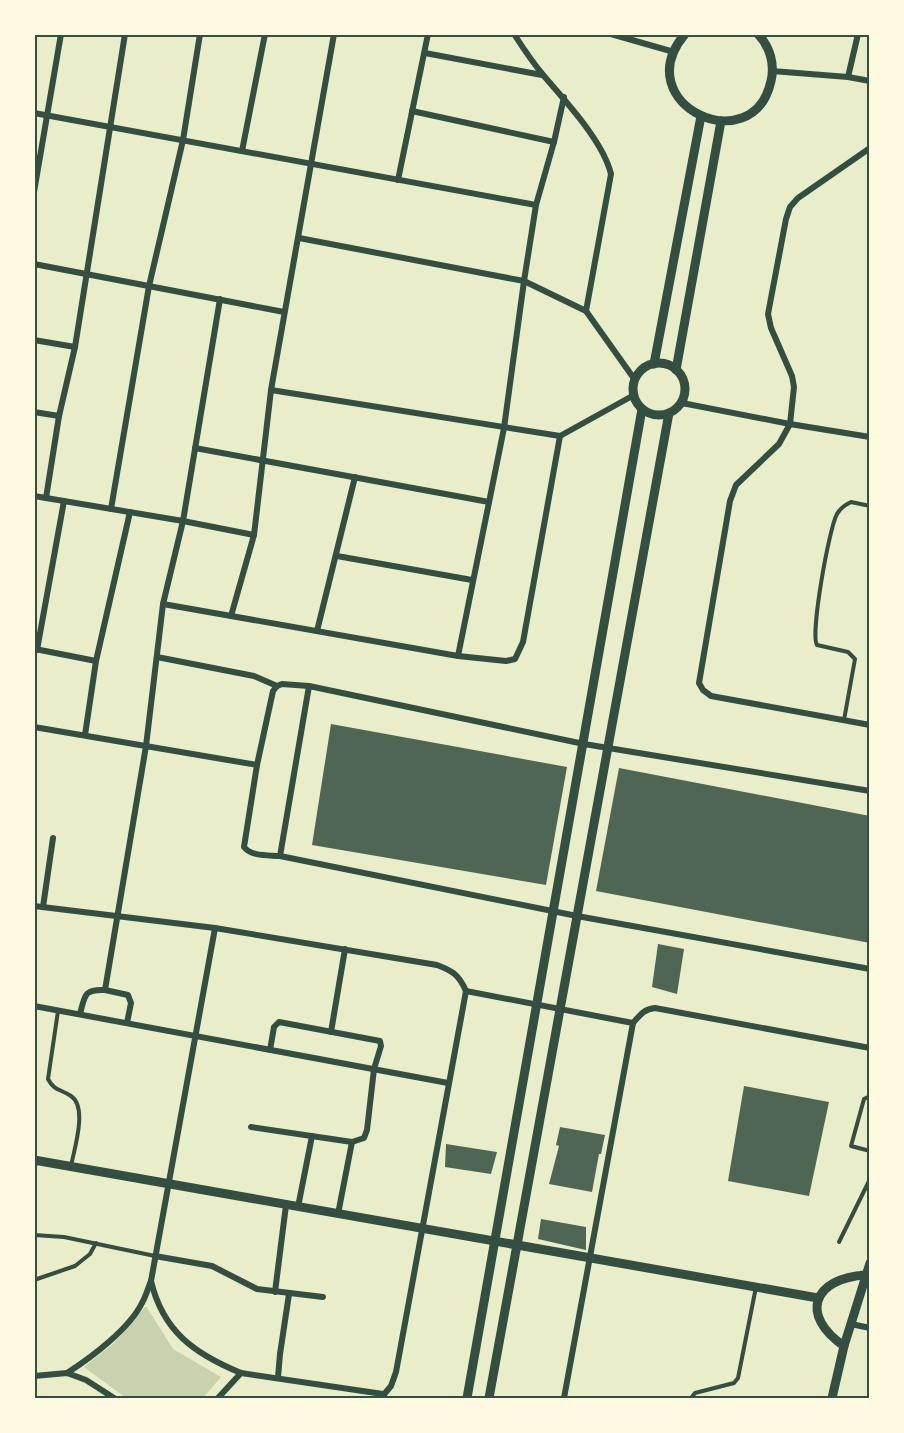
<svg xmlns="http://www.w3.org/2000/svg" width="904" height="1433" viewBox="0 0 904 1433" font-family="Cabin,sans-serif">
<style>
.green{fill:#cad2ad}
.building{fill:#4f6655}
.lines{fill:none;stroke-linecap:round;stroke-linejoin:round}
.service{stroke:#344e41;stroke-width:4}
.minor{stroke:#344e41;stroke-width:6}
.tertiary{stroke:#344e41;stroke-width:9}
.neatline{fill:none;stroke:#344e41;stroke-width:2}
</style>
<rect width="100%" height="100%" fill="#e9edc9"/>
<polygon class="green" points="146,1306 173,1349 221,1377 203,1398 126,1398 84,1367 114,1343"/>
<g class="building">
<polygon points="331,724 567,767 546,885 312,845"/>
<polygon points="619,768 870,816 870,943 596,891"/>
<polygon points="658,944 684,949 677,994 652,987"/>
<polygon points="744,1086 829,1102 809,1196 728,1181"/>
<polygon points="560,1127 605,1135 601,1154 599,1154 592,1192 549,1184 559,1146 556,1145"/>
<polygon points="446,1144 497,1152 491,1174 445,1167"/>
<polygon points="541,1219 586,1227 586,1250 538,1239"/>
</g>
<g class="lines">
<g class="service">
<path d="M844,720L855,659L848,652L817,645C810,635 829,528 837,514C840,508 845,505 851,502L870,506"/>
<path d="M58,1011L48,1079C54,1091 61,1089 71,1096C88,1107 74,1150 71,1166"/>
<polyline points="870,1096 864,1099 851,1146 870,1151"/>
<polyline points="34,1172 36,1162"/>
<polyline points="34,1235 64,1237 155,1256"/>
<polyline points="839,1242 870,1179"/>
<polyline points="34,1280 75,1266 90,1254 96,1243"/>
<polyline points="691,1398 695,1393 734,1383 738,1378 756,1287"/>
</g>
<g class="minor">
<path d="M514,34C523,48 533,63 544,76C566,102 603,141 611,174L586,311"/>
<polyline points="611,34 674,52"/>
<polyline points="425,53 542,75"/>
<polyline points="772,71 848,77 870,81"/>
<polyline points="848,77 858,34"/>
<polyline points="412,111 554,142"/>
<polyline points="34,113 536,205"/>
<polyline points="870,148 798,198 790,207 786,219 768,314 771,328 792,376 794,387 790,424 779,444 736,485 730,501 699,683 703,690 711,696 870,725"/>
<polyline points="242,151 265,34"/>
<polyline points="398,180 428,34"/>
<polyline points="34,192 61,34"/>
<polyline points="299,238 524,281 586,311 635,380"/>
<polyline points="34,264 284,312"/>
<polyline points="34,340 75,347"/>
<polyline points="271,390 560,436 634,395"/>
<polyline points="682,403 790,424 870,437"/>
<polyline points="34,412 59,416"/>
<polyline points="195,448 489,502"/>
<polyline points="34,496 183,521 254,535"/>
<polyline points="46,498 59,416 75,347 125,34"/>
<polyline points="111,509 149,286 183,140 200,34"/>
<polyline points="337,556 472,580"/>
<polyline points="163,604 458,656 506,661 515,659 523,642 560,436"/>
<polyline points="231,616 254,535 271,390 334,34"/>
<polyline points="317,631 355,477"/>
<polyline points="35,649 96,661"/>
<polyline points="37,650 64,501"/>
<polyline points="458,656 504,428 524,281 536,205 554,142 564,97"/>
<polyline points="157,657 254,676 277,686"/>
<polyline points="34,727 257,765"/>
<polyline points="85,735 96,661 130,512"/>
<path d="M870,791L584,744L309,686L282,684L277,686L273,691L257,765L244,847C252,857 268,855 280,856L577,916L870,969"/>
<polyline points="280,856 309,686"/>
<path d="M34,906L215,928L437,965C453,971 459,975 466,991"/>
<polyline points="43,907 53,838"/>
<polyline points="105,990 128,995 131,1003 127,1023"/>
<polyline points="466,991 633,1023"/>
<polyline points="34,1006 448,1083"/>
<path d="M80,1014C85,995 84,989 105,990L146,746L163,604L183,521L220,299"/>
<polyline points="331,1032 345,949"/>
<polyline points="251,1127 352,1142 364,1138 367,1130 374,1069 381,1046 380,1041 279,1022 274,1027 270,1050"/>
<polyline points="298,1207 312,1136"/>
<polyline points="338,1214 352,1142"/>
<polyline points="155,1256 212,1266 257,1289 323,1297"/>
<path d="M151,1281C163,1332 195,1354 241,1373L383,1394"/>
<polyline points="275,1292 286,1205"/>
<polyline points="851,1324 870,1328"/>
<path d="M67,1373C92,1357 129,1329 142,1303C146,1296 148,1288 151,1281L215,928"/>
<polyline points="34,1376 67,1373 86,1380 114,1398"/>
<polyline points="278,1377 280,1354 289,1294"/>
<polyline points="218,1398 241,1373"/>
<polyline points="381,1398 391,1386 396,1372 466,991"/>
<path d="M564,1398L633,1023C640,1015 644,1009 655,1008L870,1048"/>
</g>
<g class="tertiary">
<path d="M685,34C626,104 753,163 771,81C775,64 770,47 758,34"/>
<circle cx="659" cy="389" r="26"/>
<polyline points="654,364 701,116"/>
<polyline points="676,370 721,121"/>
<polyline points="34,1160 818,1298"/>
<path d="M844,1346C799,1315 813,1278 866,1275"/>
<polyline points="467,1398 642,409"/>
<polyline points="489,1398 669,413"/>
<polyline points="832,1398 844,1346 870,1263"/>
</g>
</g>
<rect width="904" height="1433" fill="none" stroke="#fefae0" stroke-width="72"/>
<rect x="36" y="36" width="832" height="1361" class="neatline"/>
</svg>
